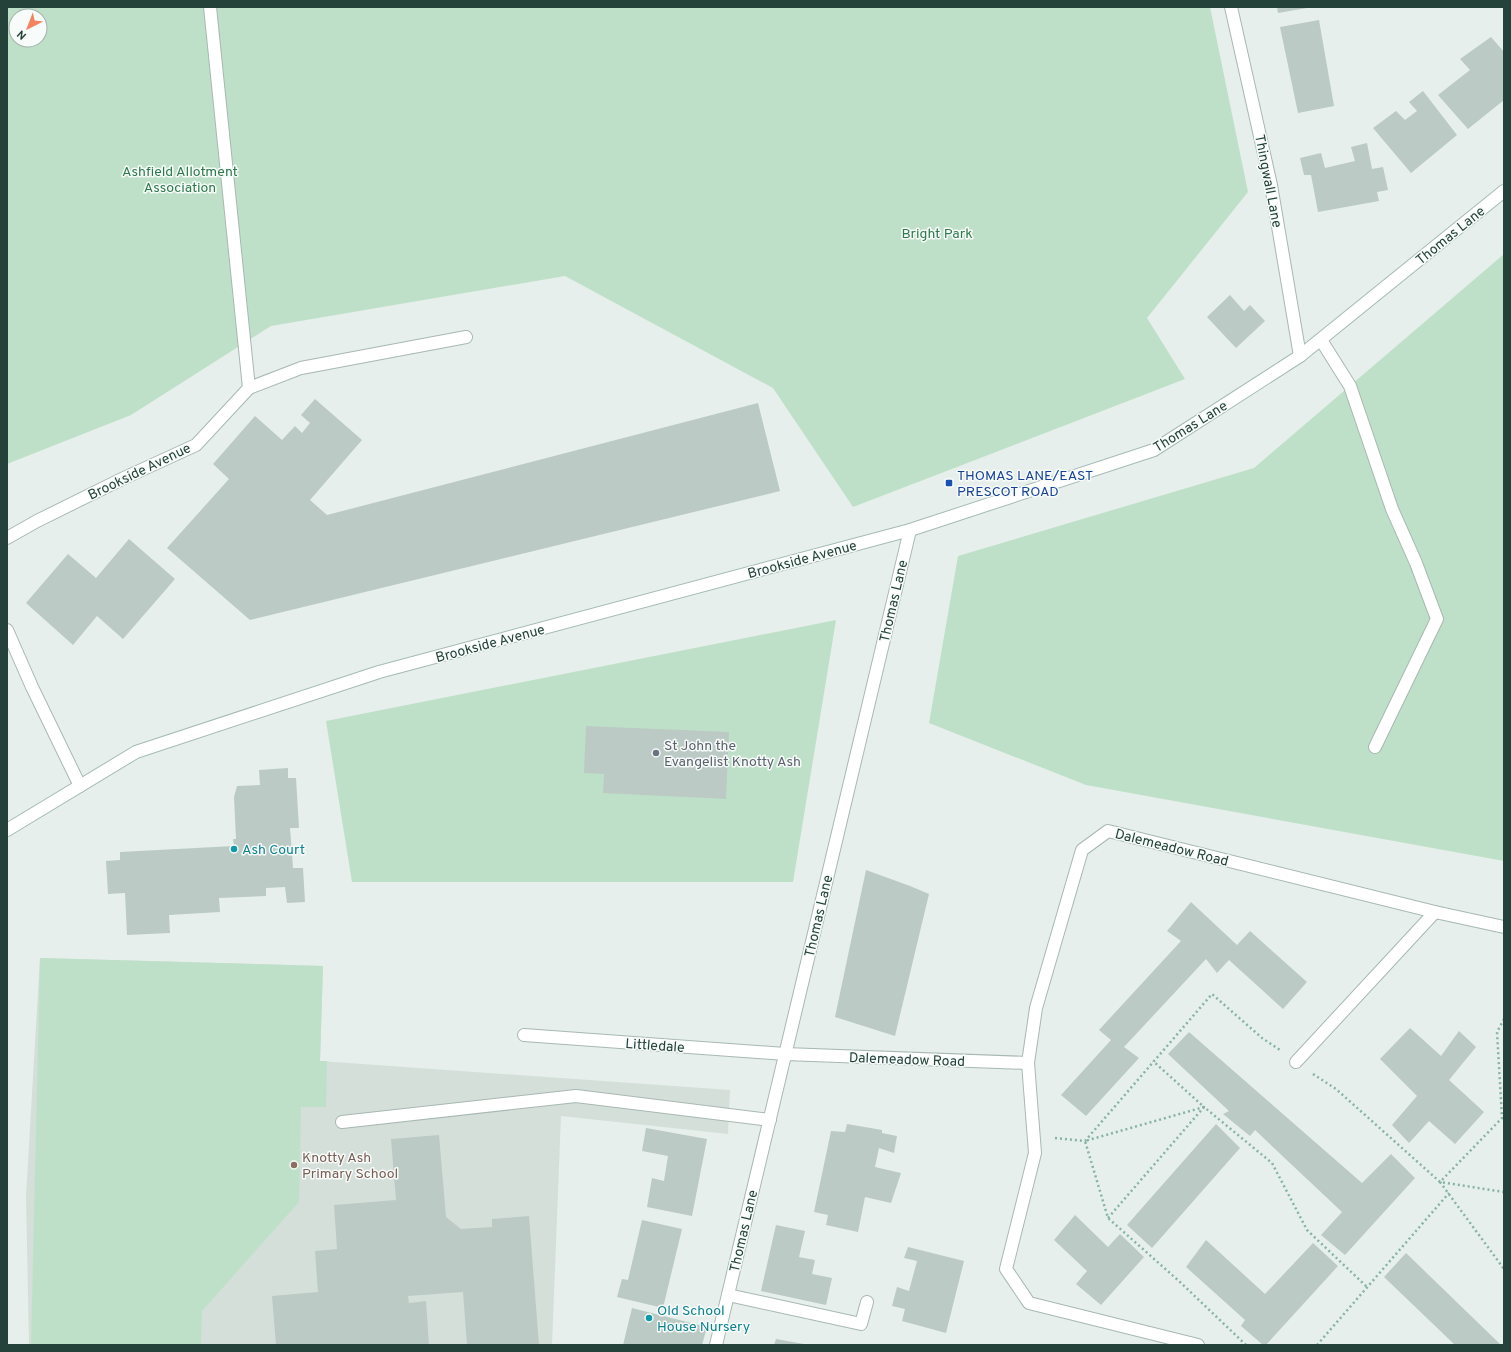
<svg xmlns="http://www.w3.org/2000/svg" width="1511" height="1352" viewBox="0 0 1511 1352" font-family="Overpass,sans-serif">
<style>
.built{fill:#d4dfda}
.green{fill:#bfe0c8;fill-rule:evenodd}
.building{fill:#bbcac4}
.lines{fill:none;stroke-linecap:round;stroke-linejoin:round}
.lane-casing{stroke:#a8b8b2;stroke-width:14}
.street-casing{stroke:#a8b8b2;stroke-width:14}
.secondary-casing{stroke:#a4bbb3;stroke-width:14}
.path{stroke:#86b3a5;stroke-width:2.5;stroke-dasharray:2 3;stroke-linecap:butt}
.lane{stroke:#fff;stroke-width:12}
.street{stroke:#fff;stroke-width:12}
.secondary{stroke:#fff;stroke-width:12}
.transit-dot{fill:#1a4fb4;stroke:#f7fbf9;stroke-width:1.5}
.worship-dot{fill:#6b7280;stroke:#f7fbf9;stroke-width:1.5}
.culture-dot{fill:#0f9aa8;stroke:#f7fbf9;stroke-width:1.5}
.education-dot{fill:#8d6e63;stroke:#f7fbf9;stroke-width:1.5}
.labels{text-anchor:middle;stroke-width:3;stroke-linejoin:round;paint-order:stroke}
.park-label{font-size:14px;fill:#2d7a4b;stroke:#f7fbf9}
.street-label{font-size:14px;fill:#24423a;stroke:#f7fbf9}
.transit-label{font-size:14px;fill:#164399;stroke:#f7fbf9;text-anchor:start}
.worship-label{font-size:14px;fill:#5b616d;stroke:#f7fbf9;text-anchor:start}
.culture-label{font-size:14px;fill:#0d838f;stroke:#f7fbf9;text-anchor:start}
.education-label{font-size:14px;fill:#785e54;stroke:#f7fbf9;text-anchor:start}
</style>
<rect width="100%" height="100%" fill="#e6efeb"/>
<polygon class="built" points="40,958 323,966 320,1061 730,1090 728,1134 561,1116 552,1345 29,1345 26,1196"/>
<g class="green">
<path d="M7,7H1210L1248,192L1147,318L1185,379L853,507L773,388L565,276L271,326L131,415L7,464ZM16,16H40V40H16Z"/>
<polygon points="1504,254 1504,861 1086,785 929,723 958,556 1254,468"/>
<polygon points="836,620 793,882 352,882 326,721"/>
<polygon points="40,958 323,966 320,1061 327,1061 326,1107 301,1107 299,1202 202,1311 201,1345 31,1345"/>
</g>
<g class="building">
<polygon points="1277,7 1307,7 1307,8 1278,13"/>
<polygon points="1319,20 1334,106 1298,113 1280,27"/>
<polygon points="1491,37 1504,52 1504,100 1468,129 1438,95 1470,70 1460,59"/>
<polygon points="1423,91 1457,135 1411,173 1373,128 1396,111 1405,120 1417,111 1409,102"/>
<polygon points="1367,143 1372,169 1383,167 1388,190 1377,192 1379,201 1318,212 1311,175 1304,175 1300,158 1321,153 1325,168 1355,161 1351,147"/>
<polygon points="1230,295 1244,311 1250,305 1265,321 1236,348 1207,317"/>
<polygon points="315,399 362,440 310,500 327,515 758,403 780,491 250,620 167,548 229,479 213,464 255,416 282,440 295,426 302,433 310,423 301,415"/>
<polygon points="129,539 175,579 123,639 97,616 73,645 26,603 68,554 96,578"/>
<polygon points="586,726 729,732 726,799 603,793 604,774 584,773"/>
<polygon points="288,768 288,778 296,778 299,828 290,828 293,868 303,868 305,902 287,903 285,887 266,888 266,896 219,898 220,912 169,915 170,933 127,935 125,893 108,894 106,861 120,860 120,852 234,846 233,839 236,839 234,797 237,786 260,785 259,770"/>
<polygon points="866,870 910,886 929,894 895,1036 835,1017"/>
<polygon points="1191,902 1237,945 1250,931 1307,982 1283,1009 1229,960 1217,973 1206,959 1124,1047 1139,1058 1086,1116 1061,1095 1111,1040 1099,1030 1181,941 1167,931"/>
<polygon points="1410,1028 1441,1056 1459,1031 1476,1047 1449,1080 1484,1112 1455,1144 1429,1121 1409,1143 1392,1125 1417,1096 1380,1059"/>
<polygon points="1189,1032 1362,1183 1391,1154 1415,1178 1345,1255 1321,1235 1342,1212 1255,1130 1250,1136 1223,1114 1229,1111 1168,1054"/>
<polygon points="847,1124 882,1130 882,1133 897,1136 894,1153 879,1148 875,1167 901,1173 891,1203 865,1197 858,1232 826,1225 828,1215 814,1212 831,1131 845,1132"/>
<polygon points="1216,1124 1240,1148 1152,1248 1127,1225"/>
<polygon points="646,1128 707,1139 692,1216 647,1207 652,1178 664,1181 668,1156 642,1151"/>
<polygon points="439,1135 446,1217 461,1229 492,1227 492,1219 529,1216 539,1345 467,1345 463,1292 408,1296 409,1303 426,1301 429,1345 276,1345 272,1296 318,1292 315,1251 337,1249 334,1205 396,1200 391,1139"/>
<polygon points="1075,1215 1108,1247 1120,1234 1144,1257 1101,1305 1076,1284 1087,1271 1054,1240"/>
<polygon points="642,1220 682,1229 663,1308 617,1297 622,1279 628,1280"/>
<polygon points="776,1225 805,1231 799,1257 815,1260 812,1274 832,1278 826,1305 761,1291"/>
<polygon points="1206,1240 1265,1294 1313,1243 1338,1266 1266,1345 1263,1345 1241,1326 1245,1320 1186,1267"/>
<polygon points="908,1247 964,1261 946,1333 902,1321 905,1309 892,1306 897,1287 909,1291 917,1261 904,1258"/>
<polygon points="1406,1253 1501,1345 1455,1345 1384,1277"/>
<polygon points="632,1308 707,1327 702,1345 623,1345"/>
<polygon points="776,1339 804,1344 804,1345 774,1345"/>
</g>
<g class="lines">
<g class="lane-casing">
<g id="lane">
<polyline points="210,7 249,388"/>
<polyline points="1321,340 1350,386 1392,509 1416,563 1437,619 1375,747"/>
<polyline points="342,1122 576,1096 770,1120"/>
</g>
</g>
<g class="street-casing">
<g id="street">
<polyline points="1231,7 1271,185 1300,356"/>
<polyline points="7,538 37,521 124,478 196,445 249,388 301,368 466,337"/>
<polyline points="7,630 32,687 80,786"/>
<polyline points="524,1035 785,1054 1028,1063 1036,1008 1082,850 1108,831 1435,912 1504,927"/>
<polyline points="1296,1062 1435,912"/>
<polyline points="1028,1063 1035,1153 1006,1269 1029,1303 1198,1345"/>
<polyline points="728,1295 861,1324 867,1302"/>
<polyline points="716,1345 910,530"/>
</g>
</g>
<g class="secondary-casing">
<polyline id="secondary" points="7,830 136,752 379,672 910,530 1154,450 1300,356 1504,191"/>
</g>
<g class="path">
<polyline points="1504,1019 1497,1032 1502,1118 1440,1182 1504,1269"/>
<polyline points="1313,1074 1336,1089 1440,1182 1504,1192"/>
<polyline points="1055,1138 1085,1141 1212,994 1262,1038 1280,1050"/>
<polyline points="1108,1218 1204,1107 1153,1061"/>
<polyline points="1246,1345 1180,1282 1108,1218 1085,1141 1204,1107 1272,1163 1307,1230 1367,1287"/>
<polyline points="1317,1345 1449,1193"/>
</g>
<use href="#lane" class="lane"/>
<use href="#street" class="street"/>
<use href="#secondary" class="secondary"/>
</g>
<rect class="transit-dot" x="945" y="479" width="8" height="8" rx="2"/>
<circle class="worship-dot" cx="656" cy="753" r="4"/>
<g class="culture-dot">
<circle cx="234" cy="849" r="4"/>
<circle cx="649" cy="1318" r="4"/>
</g>
<circle class="education-dot" cx="294" cy="1165" r="4"/>
<g class="labels">
<g class="park-label">
<text x="180" y="176">Ashfield Allotment<tspan x="180" dy="16">Association</tspan></text>
<text x="937" y="238">Bright Park</text>
</g>
<g class="street-label">
<text transform="translate(1269 181) rotate(79)" y="5">Thingwall Lane</text>
<text transform="translate(1450 235) rotate(-39)" y="5">Thomas Lane</text>
<text transform="translate(1190 426) rotate(-32)" y="5">Thomas Lane</text>
<text transform="translate(139 471) rotate(-26)" y="5">Brookside Avenue</text>
<text transform="translate(802 559) rotate(-15)" y="5">Brookside Avenue</text>
<text transform="translate(893 601) rotate(-77)" y="5">Thomas Lane</text>
<text transform="translate(490 643) rotate(-15)" y="5">Brookside Avenue</text>
<text transform="translate(1172 847) rotate(14)" y="5">Dalemeadow Road</text>
<text transform="translate(818 916) rotate(-77)" y="5">Thomas Lane</text>
<text transform="translate(655 1045) rotate(4)" y="5">Littledale</text>
<text transform="translate(907 1059) rotate(2)" y="5">Dalemeadow Road</text>
<text transform="translate(743 1231) rotate(-77)" y="5">Thomas Lane</text>
</g>
<g class="transit-label">
<text x="957" y="480">THOMAS LANE/EAST<tspan x="957" dy="16">PRESCOT ROAD</tspan></text>
</g>
<g class="worship-label">
<text x="664" y="750">St John the<tspan x="664" dy="16">Evangelist Knotty Ash</tspan></text>
</g>
<g class="culture-label">
<text x="242" y="854">Ash Court</text>
<text x="657" y="1315">Old School<tspan x="657" dy="16">House Nursery</tspan></text>
</g>
<g class="education-label">
<text x="302" y="1162">Knotty Ash<tspan x="302" dy="16">Primary School</tspan></text>
</g>
</g>
<rect width="1511" height="1352" fill="none" stroke="#24423a" stroke-width="16"/>
<g transform="translate(28 28) rotate(222)"><circle r="19" fill="#f7fbf9" stroke="#a3b1ad"/>
<path d="M0-3L7 15L0 10L-7 15Z" fill="#f4845f"/>
<text y="-6" font-size="11" font-weight="bold" text-anchor="middle" fill="#24423a">N</text>
</g>
</svg>
